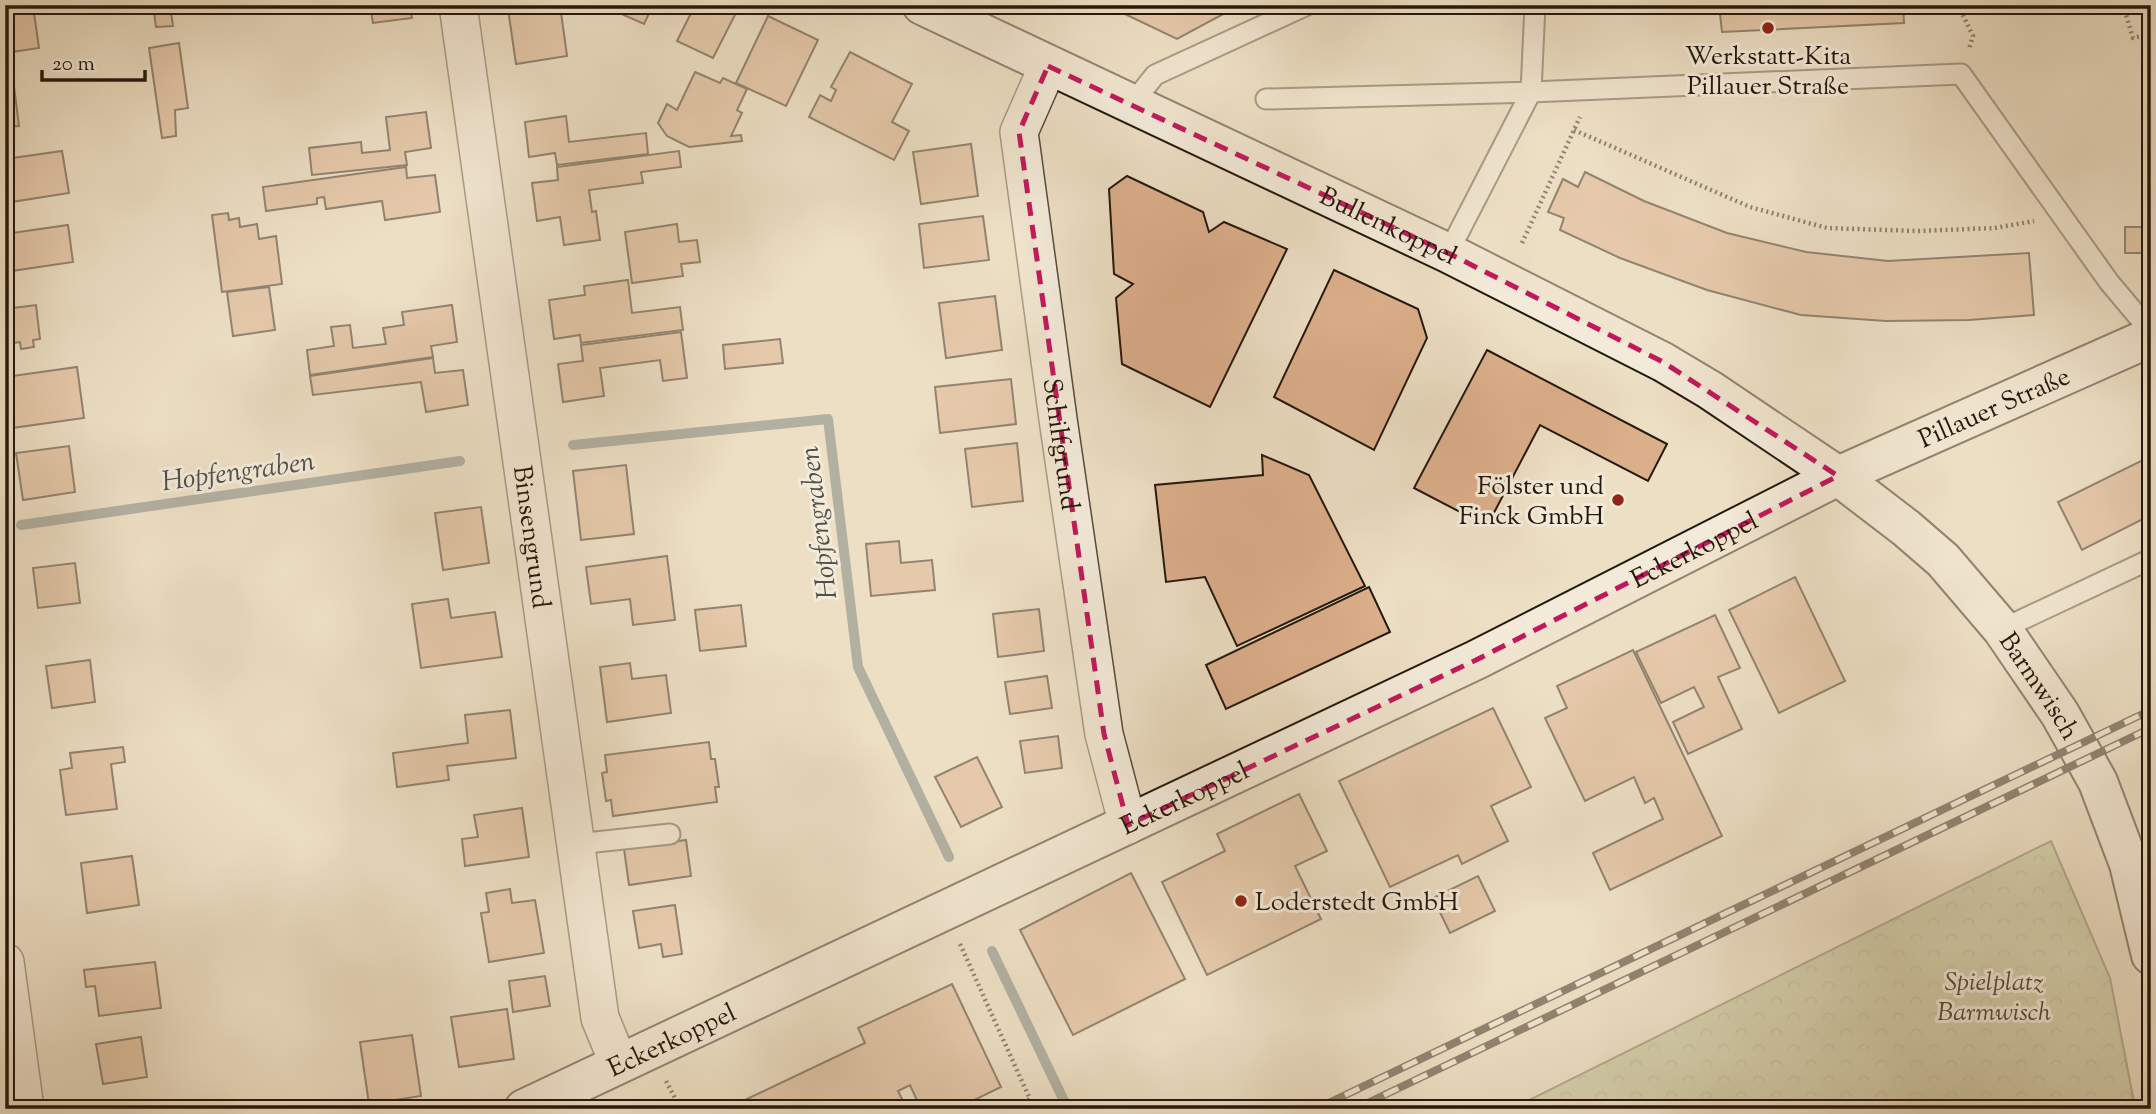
<svg xmlns="http://www.w3.org/2000/svg" width="2156" height="1114" viewBox="0 0 2156 1114" font-family="'Sorts Mill Goudy',serif">
<style>
.forest{fill:url(#forest-crowns);stroke:#706c4f;stroke-width:2}
.lines{fill:none;stroke-linecap:round;stroke-linejoin:round}
.stream{stroke:#6c7976;stroke-width:10}
.building{fill:#dcaf8b;stroke:#25180c;stroke-width:2}
.lane-casing{stroke:#574a3a;stroke-width:23}
.street-casing{stroke:#574a3a;stroke-width:40}
.secondary-casing{stroke:#25180c;stroke-width:42}
.path{stroke:#25180c;stroke-width:4.5;stroke-dasharray:2 3.5;stroke-linecap:butt}
.lane{stroke:#f3ead9;stroke-width:19}
.street{stroke:#f3ead9;stroke-width:37}
.secondary{stroke:#f3ead9;stroke-width:38}
.rail-casing{stroke:#25180c;stroke-width:8}
.rail{stroke:#f3ead9;stroke-width:5;stroke-dasharray:16;stroke-linecap:butt}
.marked{fill:none;stroke:#c2185b;stroke-width:5;stroke-dasharray:14 9;stroke-linejoin:round}
.poi-dot{fill:#8f2418;stroke:#f3ead9;stroke-width:2.5}
.labels{text-anchor:middle;stroke-width:6;stroke-linejoin:round;paint-order:stroke}
.poi-label{font-size:26px;fill:#25180c;stroke:#f3ead9}
.street-label{font-size:26px;fill:#25180c;stroke:#f3ead9}
.park-label{font-size:26px;font-style:italic;fill:#524b34;stroke:#f3ead9}
.water-label{font-size:28px;font-style:italic;fill:#4f514a;stroke:#f3ead9}
</style>
<defs>
<pattern id="forest-crowns" width="20" height="18" patternUnits="userSpaceOnUse" patternTransform="scale(1.75)"><rect width="20" height="18" fill="#bbc192"/><path d="M2 6a3 3 0 1 1 6 0M12 15a3 3 0 1 1 6 0" fill="none" stroke="#a1a57d"/></pattern>
</defs>
<rect width="100%" height="100%" fill="#eddfc4"/>
<filter id="stains"><feTurbulence type="fractalNoise" baseFrequency=".00286" numOctaves="4"/><feColorMatrix values="0 0 0 0 .2 0 0 0 0 .09 0 0 0 0 .02 0 0 0 .5 -.17"/></filter>
<radialGradient id="worn" r=".72"><stop offset=".6" stop-color="#630" stop-opacity="0"/><stop offset="1" stop-color="#630" stop-opacity=".3"/></radialGradient>
<polygon class="forest" points="2051,841 2110,978 2134,1102 2133,1109 1511,1109"/>
<g class="lines">
<g class="stream">
<polyline points="573,445 828,419 858,667 949,857"/>
<polyline points="21,525 460,461"/>
<polyline points="992,951 1068,1109"/>
</g>
</g>
<g class="building">
<polygon points="153,5 170,5 173,26 156,27"/>
<polygon points="370,5 410,5 412,18 373,23"/>
<polygon points="532,5 560,5 567,56 516,64 508,9"/>
<polygon points="609,5 653,5 644,24 608,8"/>
<polygon points="695,5 740,5 713,58 677,41"/>
<polygon points="1106,5 1240,5 1177,39"/>
<polygon points="1719,5 1903,5 1904,23 1722,32"/>
<polygon points="33,6 39,48 5,53 5,10"/>
<polygon points="768,16 818,40 786,106 736,83"/>
<polygon points="179,43 188,108 175,110 176,136 162,138 149,48"/>
<polygon points="850,52 912,84 892,122 909,131 894,160 809,117 820,95 831,101 836,90 831,87"/>
<polygon points="695,72 720,83 723,78 747,89 737,110 742,113 731,136 741,135 742,141 689,147 667,136 658,123 667,104 677,110"/>
<polygon points="13,78 19,126 5,127 5,79"/>
<polygon points="426,112 431,148 405,152 407,165 312,175 309,148 361,142 362,153 390,150 386,117"/>
<polygon points="566,116 569,142 646,133 648,154 557,165 555,153 529,157 525,122"/>
<polygon points="971,144 978,196 921,204 913,152"/>
<polygon points="62,151 69,193 5,203 5,159"/>
<polygon points="679,151 681,167 641,172 643,183 589,190 592,212 596,211 600,240 564,245 560,217 537,221 532,183 558,180 557,167"/>
<polygon points="2145,162 2151,162 2151,253 2125,253 2125,227 2145,227"/>
<polygon points="406,167 407,178 435,175 440,212 385,220 382,201 326,209 324,197 317,198 317,204 266,211 263,187"/>
<polygon points="1585,172 1644,201 1727,233 1806,252 1888,261 2029,253 2034,315 1969,320 1886,321 1801,315 1707,290 1620,258 1560,230 1564,218 1548,212 1563,179 1578,187"/>
<polygon points="1127,176 1203,212 1209,232 1224,222 1287,249 1210,407 1122,364 1116,298 1133,284 1114,274 1109,189"/>
<polygon points="228,213 229,220 239,218 240,227 257,224 259,239 276,236 282,284 222,292 212,215"/>
<polygon points="983,216 989,260 924,268 919,224"/>
<polygon points="677,224 679,242 697,240 700,262 681,264 683,276 632,283 625,232"/>
<polygon points="68,225 73,262 5,272 5,234"/>
<polygon points="1334,270 1418,309 1427,338 1374,450 1274,397"/>
<polygon points="628,280 632,313 680,307 683,330 581,343 580,335 554,339 549,300 585,295 584,286"/>
<polygon points="269,287 275,330 233,336 227,292"/>
<polygon points="995,296 1002,350 946,358 939,303"/>
<polygon points="36,305 40,339 33,340 34,347 21,349 20,342 5,344 5,309"/>
<polygon points="452,305 457,342 431,346 433,357 310,375 307,350 334,346 331,327 350,325 353,348 386,344 383,328 404,325 402,312"/>
<polygon points="681,332 687,378 663,381 660,360 600,368 604,396 563,402 558,364 583,361 581,345"/>
<polygon points="780,339 783,363 725,369 723,345"/>
<polygon points="1487,350 1667,444 1648,481 1540,425 1487,526 1414,488"/>
<polygon points="433,358 435,373 463,370 468,405 426,412 421,382 313,395 310,376"/>
<polygon points="77,367 84,418 12,428 5,377"/>
<polygon points="1011,379 1016,424 940,433 935,387"/>
<polygon points="1017,443 1023,501 972,507 965,449"/>
<polygon points="69,446 75,492 23,500 16,453"/>
<polygon points="1262,455 1309,475 1365,586 1237,646 1205,577 1166,582 1155,485 1263,475"/>
<polygon points="2151,456 2151,515 2082,550 2058,502"/>
<polygon points="626,465 634,534 581,540 573,471"/>
<polygon points="481,507 489,563 443,570 435,513"/>
<polygon points="899,541 901,563 932,560 935,590 871,596 866,544"/>
<polygon points="667,556 675,620 633,625 630,599 591,604 586,567"/>
<polygon points="75,563 80,603 38,608 33,568"/>
<polygon points="1795,577 1845,681 1779,713 1729,610"/>
<polygon points="1369,587 1390,632 1226,709 1206,665"/>
<polygon points="448,599 451,618 495,612 502,657 421,668 412,604"/>
<polygon points="741,605 746,646 700,651 695,610"/>
<polygon points="1039,609 1044,651 998,657 993,614"/>
<polygon points="1715,615 1740,668 1718,677 1742,729 1688,754 1673,722 1704,707 1694,687 1661,703 1636,652"/>
<polygon points="1633,650 1722,836 1610,890 1593,853 1663,819 1654,798 1645,803 1634,777 1585,801 1545,718 1567,708 1557,686"/>
<polygon points="90,660 95,702 52,708 46,666"/>
<polygon points="630,663 632,679 666,675 671,713 607,722 600,667"/>
<polygon points="1047,676 1052,708 1010,714 1005,682"/>
<polygon points="1493,708 1531,787 1491,806 1508,841 1462,864 1458,855 1390,887 1339,781"/>
<polygon points="510,710 516,758 447,766 449,780 397,787 393,753 468,743 465,715"/>
<polygon points="1058,736 1062,768 1025,773 1020,741"/>
<polygon points="709,742 711,759 715,759 719,787 715,787 717,802 613,816 611,800 606,801 602,773 607,772 605,755"/>
<polygon points="123,747 125,762 111,764 117,809 66,815 60,770 72,768 70,753"/>
<polygon points="977,757 1002,807 961,827 935,777"/>
<polygon points="1299,794 1327,851 1295,866 1321,919 1207,975 1162,882 1225,851 1217,834"/>
<polygon points="522,808 529,857 465,866 462,839 478,837 474,815"/>
<polygon points="686,840 691,876 629,885 624,849"/>
<polygon points="132,856 139,905 87,913 81,863"/>
<polygon points="1131,873 1185,979 1073,1035 1020,930"/>
<polygon points="1478,876 1495,911 1450,933 1433,898"/>
<polygon points="510,889 512,903 535,900 544,953 489,962 481,913 489,912 486,893"/>
<polygon points="675,905 682,954 663,957 661,944 639,948 633,911"/>
<polygon points="155,962 161,1008 99,1016 95,986 86,987 84,970"/>
<polygon points="545,976 550,1006 513,1012 509,981"/>
<polygon points="952,984 1001,1087 956,1109 921,1109 910,1085 898,1091 907,1109 726,1109 865,1043 858,1028"/>
<polygon points="507,1009 514,1059 459,1067 451,1017"/>
<polygon points="412,1035 421,1096 369,1104 360,1042"/>
<polygon points="141,1037 147,1077 103,1084 96,1044"/>
</g>
<g class="lines">
<g class="lane-casing">
<g id="lane">
<polyline points="1266,99 1531,92 1961,74 2109,282 2151,332"/>
<polyline points="1132,104 1155,75 1307,5"/>
<polyline points="1448,253 1531,92 1535,5"/>
<polyline points="2002,629 2151,559"/>
<polyline points="577,844 670,834"/>
</g>
</g>
<g class="street-casing">
<g id="street">
<path id="s1" d="M458,5L600,1018L619,1064"/>
<path id="s2" d="M1048,66L1019,132L1058,419L1104,734L1128,825"/>
<polyline points="5,962 25,1109"/>
</g>
</g>
<g class="secondary-casing">
<g id="secondary">
<path id="s3" d="M922,5L1448,253L1663,362L1710,390L1838,476L1906,528L1943,560L2002,629L2060,714L2098,782L2129,864L2151,955"/>
<path id="s4" d="M524,1109L1476,660L1838,476L2151,337"/>
</g>
</g>
<g class="path">
<polyline points="1958,5 1973,36 1969,49"/>
<polyline points="2123,5 2133,38 2151,34"/>
<polyline points="1574,130 1750,207 1827,228 1917,231 1995,228 2034,221"/>
<polyline points="1522,243 1580,117"/>
<polyline points="960,944 1030,1099 1011,1109"/>
<polyline points="666,1081 681,1109"/>
</g>
<use href="#lane" class="lane"/>
<use href="#street" class="street"/>
<use href="#secondary" class="secondary"/>
<g class="rail-casing">
<g id="rail">
<polyline points="1316,1109 2151,710"/>
<polyline points="1355,1109 2151,728"/>
</g>
</g>
<use href="#rail" class="rail"/>
</g>
<path d="M0 0H2156V1114H0ZM1048,66L1448,253L1663,362L1838,476L1476,660L1128,825L1104,734L1019,132Z" fill="#eddfc4" fill-opacity=".55" fill-rule="evenodd"/>
<path class="marked" d="M1048,66L1448,253L1663,362L1838,476L1476,660L1128,825L1104,734L1019,132Z"/>
<g class="poi-dot">
<circle cx="1768" cy="28" r="7"/>
<circle cx="1618" cy="500" r="7"/>
<circle cx="1241" cy="901" r="7"/>
</g>
<g class="labels">
<g class="poi-label">
<text x="1768" y="64">Werkstatt-Kita<tspan x="1768" dy="30">Pillauer Straße</tspan></text>
<text x="1604" y="494" text-anchor="end">Fölster und<tspan x="1604" dy="30">Finck GmbH</tspan></text>
<text x="1255" y="910" text-anchor="start">Loderstedt GmbH</text>
</g>
<g class="street-label">
<text dy="9" stroke="none"><textPath href="#s3" startOffset="516">Bullenkoppel</textPath></text>
<text dy="9" stroke="none"><textPath href="#s4" startOffset="1629">Pillauer Straße</textPath></text>
<text dy="9" stroke="none"><textPath href="#s2" startOffset="387">Schilfgrund</textPath></text>
<text dy="9" stroke="none"><textPath href="#s1" startOffset="537">Binsengrund</textPath></text>
<text dy="9" stroke="none"><textPath href="#s4" startOffset="1297">Eckerkoppel</textPath></text>
<text dy="9" stroke="none"><textPath href="#s3" startOffset="1325">Barmwisch</textPath></text>
<text dy="9" stroke="none"><textPath href="#s4" startOffset="730">Eckerkoppel</textPath></text>
<text dy="9" stroke="none"><textPath href="#s4" startOffset="163">Eckerkoppel</textPath></text>
</g>
<g class="park-label">
<text x="1994" y="990">Spielplatz<tspan x="1994" dy="30">Barmwisch</tspan></text>
</g>
<g class="water-label">
<text transform="translate(238 470) rotate(-8)" y="10">Hopfengraben</text>
<text transform="translate(817 523) rotate(-97)" y="10">Hopfengraben</text>
</g>
</g>
<rect width="2156" height="1114" fill="none" stroke="#eddfc4" stroke-width="28"/>
<rect x="7" y="7" width="2142" height="1100" fill="none" stroke="#25180c" stroke-width="3.5"/>
<rect x="14" y="14" width="2128" height="1086" fill="none" stroke="#25180c" stroke-width="2"/>
<path d="M42 70v10h103v-10" fill="none" stroke="#25180c" stroke-width="3.5"/>
<text x="52" y="70" font-size="21" fill="#25180c" stroke="#f3ead9" stroke-width="5" paint-order="stroke">20 m</text>
<rect width="100%" height="100%" filter="url(#stains)"/>
<rect width="100%" height="100%" fill="url(#worn)"/>
</svg>
